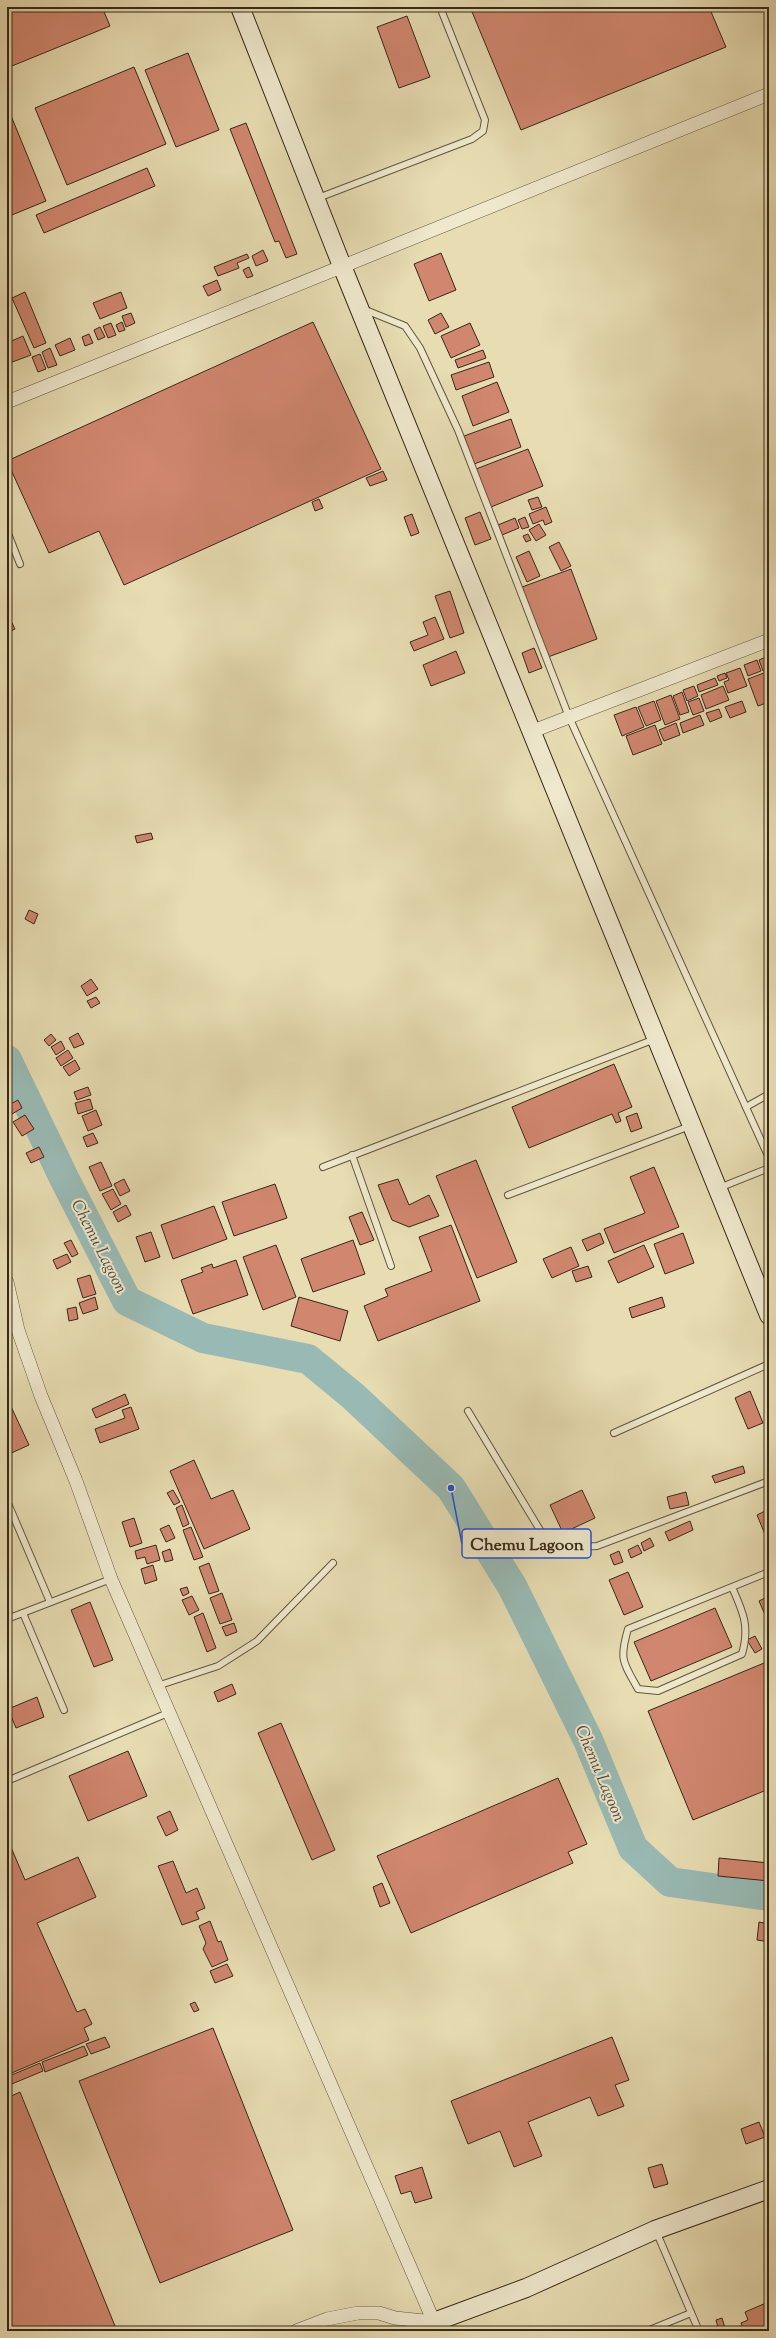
<svg xmlns="http://www.w3.org/2000/svg" width="776" height="2338" viewBox="0 0 776 2338" font-family="'Sorts Mill Goudy',serif">
<style>
.lines{fill:none;stroke-linecap:round;stroke-linejoin:round}
.river{stroke:#99bab4;stroke-width:30}
.building{fill:#d0866f;stroke:#372817}
.lane-casing{stroke:#63553e;stroke-width:8}
.street-casing{stroke:#63553e;stroke-width:14}
.secondary-casing{stroke:#372817;stroke-width:20}
.lane{stroke:#efe8cd;stroke-width:6}
.street{stroke:#efe8cd;stroke-width:13}
.secondary{stroke:#efe8cd;stroke-width:18}
.labels{text-anchor:middle;stroke-width:4;stroke-linejoin:round;paint-order:stroke}
.water-label{font-size:17px;font-style:italic;fill:#504c3e;stroke:#efe8cd}
.leader{fill:none;stroke:#1d4ed8;stroke-width:1.5}
.callout-dot{fill:#1d4ed8;stroke:#efe8cd;stroke-width:1.5}
.callout{fill:#efe8cd;stroke:#1d4ed8;stroke-width:1.5}
.callout-label{font-size:17px;text-anchor:middle;font-weight:bold;fill:#372817}
</style>
<rect width="100%" height="100%" fill="#e7dcb2"/>
<filter id="stains"><feTurbulence type="fractalNoise" baseFrequency=".005" numOctaves="4"/><feColorMatrix values="0 0 0 0 .2 0 0 0 0 .09 0 0 0 0 .02 0 0 0 .5 -.17"/></filter>
<radialGradient id="worn" r=".72"><stop offset=".6" stop-color="#630" stop-opacity="0"/><stop offset="1" stop-color="#630" stop-opacity=".3"/></radialGradient>
<g class="lines">
<polyline class="river" points="7,1060 65,1180 127,1301 203,1338 308,1359 353,1396 451,1488 512,1586 588,1740 633,1848 670,1882 769,1896"/>
</g>
<g class="building">
<polygon points="7,7 102,7 110,26 7,68"/>
<polygon points="470,7 709,7 726,47 521,130"/>
<polygon points="407,16 430,77 399,88 377,27"/>
<polygon points="188,53 219,130 176,147 145,70"/>
<polygon points="134,67 166,144 67,185 35,108"/>
<polygon points="7,106 46,201 7,217"/>
<polygon points="246,123 297,254 286,258 279,241 275,242 230,129"/>
<polygon points="147,168 155,186 44,233 36,215"/>
<polygon points="263,250 268,261 256,266 252,256"/>
<polygon points="441,253 456,290 429,301 414,264"/>
<polygon points="247,254 249,258 237,263 239,268 218,276 214,267"/>
<polygon points="249,267 253,276 247,278 243,270"/>
<polygon points="217,280 221,290 208,296 203,286"/>
<polygon points="25,292 46,343 34,348 12,298"/>
<polygon points="121,292 127,308 100,319 93,303"/>
<polygon points="131,313 135,323 126,327 122,316"/>
<polygon points="441,313 449,327 435,334 428,320"/>
<polygon points="122,322 125,330 119,332 116,325"/>
<polygon points="313,322 381,469 124,585 99,531 49,553 7,461"/>
<polygon points="111,323 116,335 108,338 103,326"/>
<polygon points="470,323 480,345 451,358 441,336"/>
<polygon points="100,327 105,337 98,340 94,330"/>
<polygon points="89,334 93,343 85,346 82,337"/>
<polygon points="23,336 31,355 7,364 7,343"/>
<polygon points="70,338 75,350 60,356 55,345"/>
<polygon points="50,348 57,365 48,368 42,352"/>
<polygon points="483,350 486,358 458,368 455,360"/>
<polygon points="40,354 46,369 38,372 32,357"/>
<polygon points="489,362 494,377 456,390 451,375"/>
<polygon points="497,382 509,412 473,426 462,396"/>
<polygon points="511,419 521,447 474,464 464,436"/>
<polygon points="528,449 543,486 491,507 476,469"/>
<polygon points="383,471 387,480 370,486 366,478"/>
<polygon points="538,497 542,507 532,510 528,500"/>
<polygon points="319,499 323,508 315,511 312,502"/>
<polygon points="546,507 552,522 545,525 543,520 533,524 529,514"/>
<polygon points="480,512 491,539 475,545 465,518"/>
<polygon points="412,514 419,533 411,536 404,517"/>
<polygon points="525,517 529,527 522,529 518,520"/>
<polygon points="515,518 519,528 502,535 498,525"/>
<polygon points="539,524 546,535 536,541 529,530"/>
<polygon points="528,534 531,540 526,542 523,536"/>
<polygon points="559,542 571,566 561,571 549,547"/>
<polygon points="529,551 540,576 527,582 516,557"/>
<polygon points="571,569 597,639 548,657 522,587"/>
<polygon points="450,591 464,633 450,638 435,596"/>
<polygon points="435,617 444,639 414,651 410,642 428,635 423,622"/>
<polygon points="10,619 15,629 7,633 7,621"/>
<polygon points="534,648 542,668 529,673 522,653"/>
<polygon points="456,651 465,673 431,686 423,665"/>
<polygon points="766,657 769,669 763,671 759,660"/>
<polygon points="757,660 761,671 748,676 744,665"/>
<polygon points="740,668 747,686 728,693 724,682 729,680 726,673"/>
<polygon points="769,671 769,702 758,706 748,679"/>
<polygon points="725,673 727,678 719,681 717,676"/>
<polygon points="715,678 718,685 699,692 697,685"/>
<polygon points="694,686 698,696 687,701 683,690"/>
<polygon points="723,686 729,700 706,709 701,695"/>
<polygon points="682,692 689,712 680,715 673,696"/>
<polygon points="671,695 680,719 665,725 656,701"/>
<polygon points="699,698 704,711 693,715 688,702"/>
<polygon points="654,701 661,720 646,726 638,707"/>
<polygon points="742,701 746,712 730,718 725,707"/>
<polygon points="636,707 644,727 622,736 614,715"/>
<polygon points="719,709 722,717 710,722 706,713"/>
<polygon points="700,715 704,725 683,733 680,723"/>
<polygon points="676,723 680,735 664,741 659,730"/>
<polygon points="655,725 662,744 633,755 626,736"/>
<polygon points="151,833 153,839 137,843 135,836"/>
<polygon points="29,910 38,914 34,924 25,919"/>
<polygon points="91,979 98,989 87,996 81,986"/>
<polygon points="96,997 100,1003 91,1008 87,1001"/>
<polygon points="78,1033 84,1044 74,1048 69,1038"/>
<polygon points="51,1034 56,1040 49,1046 44,1040"/>
<polygon points="61,1041 65,1049 56,1055 51,1047"/>
<polygon points="68,1050 73,1058 61,1066 56,1058"/>
<polygon points="75,1060 80,1069 69,1076 63,1067"/>
<polygon points="614,1064 632,1107 618,1113 621,1121 616,1123 612,1114 529,1148 512,1107"/>
<polygon points="88,1087 91,1095 77,1100 74,1092"/>
<polygon points="90,1099 93,1109 78,1114 75,1103"/>
<polygon points="18,1100 22,1108 7,1117 7,1106"/>
<polygon points="96,1110 102,1125 88,1131 82,1116"/>
<polygon points="637,1113 642,1128 631,1132 626,1117"/>
<polygon points="25,1115 34,1129 22,1136 13,1122"/>
<polygon points="93,1133 98,1143 87,1147 83,1137"/>
<polygon points="39,1147 44,1157 31,1163 26,1153"/>
<polygon points="476,1160 517,1262 477,1278 436,1176"/>
<polygon points="101,1162 112,1186 100,1191 89,1167"/>
<polygon points="654,1167 679,1227 614,1253 604,1229 645,1213 630,1177"/>
<polygon points="124,1179 130,1191 120,1196 114,1184"/>
<polygon points="398,1179 409,1205 429,1195 439,1216 409,1227 392,1220 378,1185"/>
<polygon points="275,1184 287,1218 234,1236 222,1202"/>
<polygon points="113,1189 121,1204 111,1210 102,1194"/>
<polygon points="126,1205 131,1215 118,1222 113,1212"/>
<polygon points="214,1206 227,1239 173,1259 161,1225"/>
<polygon points="362,1212 374,1240 360,1245 349,1217"/>
<polygon points="451,1225 480,1301 378,1341 364,1306 388,1296 385,1289 432,1271 419,1237"/>
<polygon points="151,1232 160,1257 145,1262 136,1237"/>
<polygon points="600,1233 604,1243 587,1251 582,1240"/>
<polygon points="683,1233 694,1263 665,1274 654,1244"/>
<polygon points="71,1240 78,1254 72,1257 64,1243"/>
<polygon points="353,1240 365,1274 313,1292 301,1259"/>
<polygon points="276,1245 296,1297 263,1310 243,1257"/>
<polygon points="644,1245 654,1267 618,1283 608,1261"/>
<polygon points="571,1247 579,1266 552,1278 543,1259"/>
<polygon points="67,1254 71,1262 57,1269 53,1260"/>
<polygon points="236,1260 248,1295 193,1314 181,1280 203,1272 201,1268 212,1264 213,1268"/>
<polygon points="588,1266 592,1277 576,1282 572,1271"/>
<polygon points="90,1275 96,1294 83,1298 77,1279"/>
<polygon points="95,1297 98,1309 83,1314 79,1303"/>
<polygon points="299,1297 348,1311 340,1341 291,1326"/>
<polygon points="662,1297 665,1307 632,1318 629,1308"/>
<polygon points="76,1307 78,1319 69,1321 67,1309"/>
<polygon points="750,1391 763,1423 748,1429 735,1398"/>
<polygon points="125,1394 129,1404 96,1418 92,1409"/>
<polygon points="7,1398 29,1445 7,1455"/>
<polygon points="131,1407 139,1429 100,1443 95,1429 125,1418 122,1410"/>
<polygon points="194,1460 211,1499 233,1490 250,1529 204,1549 170,1471"/>
<polygon points="743,1466 745,1473 715,1483 712,1476"/>
<polygon points="173,1490 180,1502 174,1505 167,1493"/>
<polygon points="582,1490 595,1518 563,1533 550,1505"/>
<polygon points="686,1492 689,1505 670,1509 667,1497"/>
<polygon points="182,1505 189,1524 183,1527 176,1508"/>
<polygon points="769,1509 769,1544 757,1515"/>
<polygon points="134,1518 142,1543 130,1547 122,1522"/>
<polygon points="690,1521 693,1530 669,1541 665,1532"/>
<polygon points="169,1525 175,1538 166,1542 160,1529"/>
<polygon points="191,1527 203,1557 194,1560 183,1530"/>
<polygon points="650,1538 654,1546 644,1551 641,1543"/>
<polygon points="156,1545 160,1560 147,1564 145,1557 137,1559 135,1551"/>
<polygon points="638,1545 642,1553 631,1558 628,1550"/>
<polygon points="170,1549 173,1560 165,1562 162,1552"/>
<polygon points="619,1551 623,1562 614,1565 610,1555"/>
<polygon points="209,1563 219,1591 209,1594 199,1567"/>
<polygon points="153,1565 157,1580 145,1584 141,1569"/>
<polygon points="628,1572 643,1607 624,1615 609,1580"/>
<polygon points="187,1587 189,1593 183,1596 180,1589"/>
<polygon points="222,1593 232,1620 220,1624 210,1598"/>
<polygon points="192,1596 199,1610 189,1615 182,1600"/>
<polygon points="769,1596 769,1624 759,1601"/>
<polygon points="90,1602 113,1660 94,1667 71,1610"/>
<polygon points="715,1608 732,1647 651,1681 634,1642"/>
<polygon points="203,1613 216,1648 207,1652 194,1617"/>
<polygon points="234,1623 237,1632 226,1636 222,1627"/>
<polygon points="755,1636 762,1649 755,1653 747,1640"/>
<polygon points="769,1661 769,1789 693,1820 648,1711"/>
<polygon points="232,1684 236,1694 218,1702 214,1692"/>
<polygon points="37,1697 44,1717 16,1728 8,1709"/>
<polygon points="281,1723 335,1850 312,1860 258,1733"/>
<polygon points="128,1751 147,1796 88,1821 69,1776"/>
<polygon points="558,1778 587,1844 568,1852 573,1863 411,1933 377,1856"/>
<polygon points="170,1811 178,1830 166,1836 157,1817"/>
<polygon points="7,1838 25,1880 78,1857 96,1897 37,1923 77,2012 85,2009 92,2024 84,2028 89,2040 7,2075"/>
<polygon points="719,1858 769,1863 769,1881 718,1876"/>
<polygon points="173,1861 186,1893 197,1888 205,1908 196,1912 199,1919 182,1925 158,1866"/>
<polygon points="382,1883 390,1903 380,1907 373,1887"/>
<polygon points="210,1921 218,1942 221,1941 228,1960 212,1967 203,1949 206,1943 199,1926"/>
<polygon points="759,1922 769,1924 769,1942 757,1940"/>
<polygon points="227,1964 233,1976 215,1983 210,1971"/>
<polygon points="195,2002 199,2010 194,2012 190,2004"/>
<polygon points="213,2028 293,2230 160,2283 79,2081"/>
<polygon points="105,2037 110,2047 91,2054 86,2044"/>
<polygon points="612,2037 629,2080 615,2085 624,2106 598,2116 590,2097 528,2122 542,2156 514,2167 500,2131 468,2144 451,2101"/>
<polygon points="84,2046 88,2055 45,2072 42,2062"/>
<polygon points="40,2063 43,2071 7,2086 7,2077"/>
<polygon points="20,2092 117,2331 7,2331 7,2098"/>
<polygon points="759,2122 765,2137 746,2144 741,2129"/>
<polygon points="662,2164 668,2184 654,2188 648,2168"/>
<polygon points="422,2167 432,2198 415,2203 411,2191 401,2194 395,2176"/>
<polygon points="766,2303 769,2310 769,2326 758,2331 744,2331 741,2323 748,2320 745,2312"/>
<polygon points="722,2318 726,2331 719,2331 716,2320"/>
<polygon points="740,2326 742,2331 731,2331 730,2330"/>
</g>
<g class="lines">
<g class="lane-casing">
<g id="lane">
<polyline points="318,198 472,139 483,131 485,120 440,7"/>
<polyline points="363,309 405,326 420,348 458,430 569,717 769,1158"/>
<polyline points="7,531 20,564"/>
<polyline points="746,1107 769,1094"/>
<polyline points="352,1155 391,1266"/>
<polyline points="323,1167 655,1039"/>
<polyline points="719,1188 769,1168"/>
<polyline points="508,1195 690,1126"/>
<polyline points="468,1411 546,1540 565,1548 597,1546 769,1481"/>
<polyline points="614,1433 769,1364"/>
<polyline points="7,1501 50,1602"/>
<path d="M732,1587C743,1612 750,1626 742,1654L658,1691L638,1689C623,1662 619,1660 628,1629L769,1572"/>
<polyline points="23,1613 64,1710"/>
<polyline points="7,1619 111,1579"/>
<polyline points="157,1686 218,1666 257,1641 333,1563"/>
<polyline points="7,1781 168,1713"/>
<polyline points="656,2231 699,2331"/>
<polyline points="647,2331 691,2313"/>
</g>
</g>
<g class="street-casing">
<g id="street">
<polyline points="7,402 769,94"/>
<polyline points="533,731 769,640"/>
<polyline points="7,1282 18,1330 41,1396 76,1481 111,1579 434,2322 395,2318 379,2313 358,2313 327,2319 296,2331"/>
</g>
</g>
<g class="secondary-casing">
<g id="secondary">
<polyline points="240,7 342,266 769,1315"/>
<polyline points="438,2331 434,2322 526,2288 655,2230 769,2189"/>
</g>
</g>
<use href="#lane" class="lane"/>
<use href="#street" class="street"/>
<use href="#secondary" class="secondary"/>
</g>
<g class="labels">
<g class="water-label">
<text transform="translate(100 1246) rotate(63)" y="6">Chemu Lagoon</text>
<text transform="translate(601 1773) rotate(67)" y="6">Chemu Lagoon</text>
</g>
</g>
<path class="leader" d="M451 1488L462 1544"/>
<circle class="callout-dot" cx="451" cy="1488" r="4"/>
<rect class="callout" x="462" y="1529" width="129" height="29" rx="4"/>
<g class="callout-label">
<text x="527" y="1550">Chemu Lagoon</text>
</g>
<rect width="776" height="2338" fill="none" stroke="#e7dcb2" stroke-width="24"/>
<rect x="8" y="8" width="760" height="2322" fill="none" stroke="#372817" stroke-width="2"/>
<rect x="12" y="12" width="752" height="2314" fill="none" stroke="#372817"/>
<rect width="100%" height="100%" filter="url(#stains)"/>
<rect width="100%" height="100%" fill="url(#worn)"/>
</svg>
